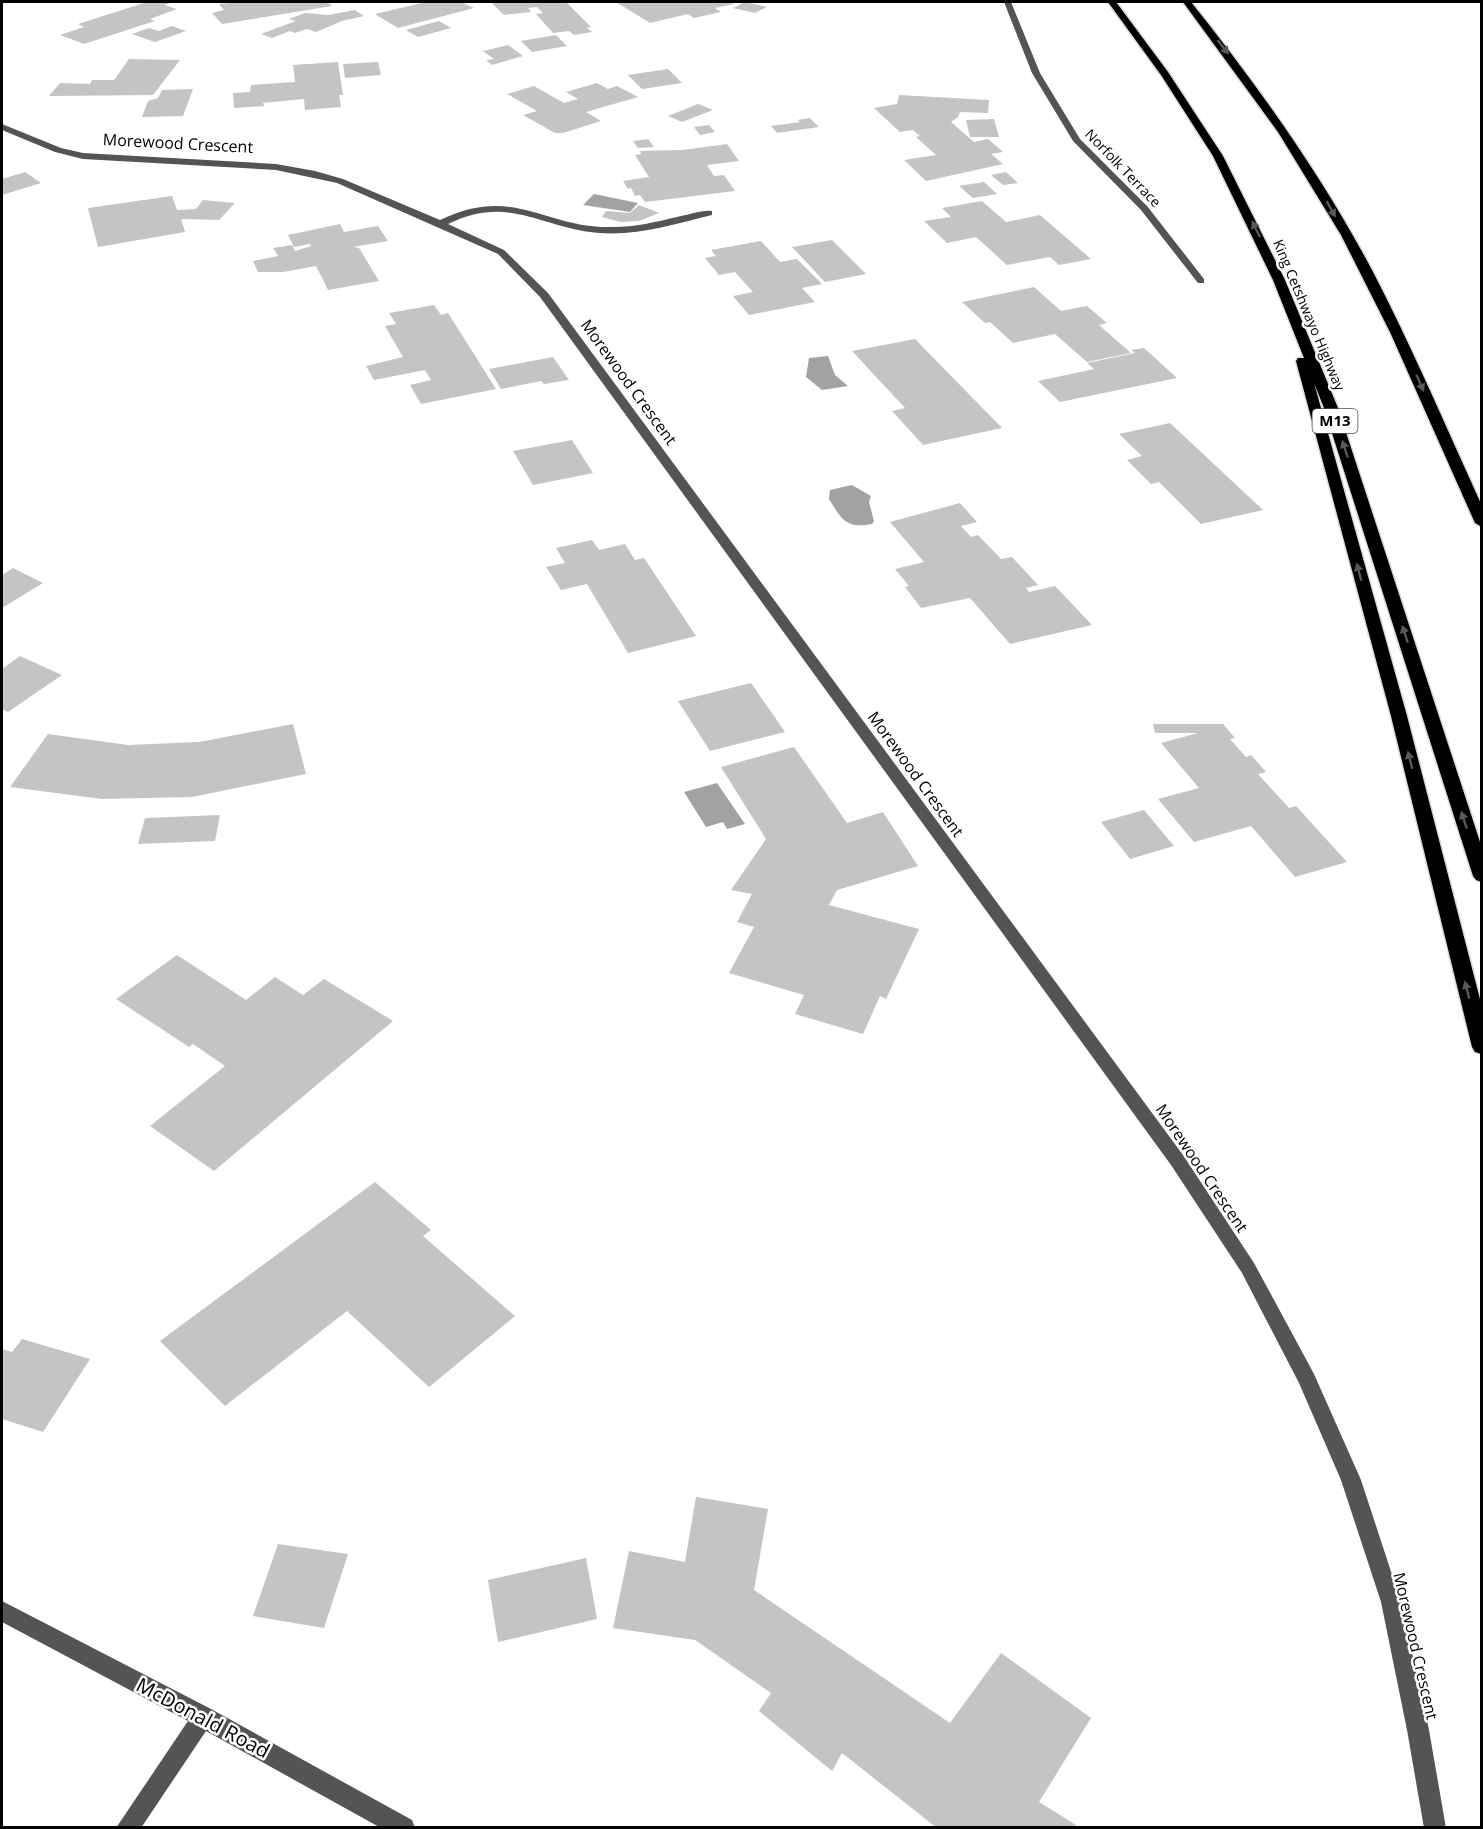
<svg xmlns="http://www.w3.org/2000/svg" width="1483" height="1829" viewBox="0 0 1483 1829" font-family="'Open Sans',sans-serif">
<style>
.water{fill:#a2a2a2}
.building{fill:#c4c4c4}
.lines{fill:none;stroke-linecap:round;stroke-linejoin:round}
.highway-casing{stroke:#dbdbdb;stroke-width:3}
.minor{fill:#545454;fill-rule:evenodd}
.highway{fill:#000;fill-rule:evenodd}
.oneway{fill:#595959}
.labels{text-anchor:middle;stroke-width:5;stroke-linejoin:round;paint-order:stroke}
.far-street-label{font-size:14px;fill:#000;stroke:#fff}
.shield{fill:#fff;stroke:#4c4c4c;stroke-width:1.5}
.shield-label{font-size:15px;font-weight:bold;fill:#000}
.street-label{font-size:16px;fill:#000;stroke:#fff}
.near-street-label{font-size:20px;fill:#000;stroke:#fff}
</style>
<rect width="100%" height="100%" fill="#fff"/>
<g class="water">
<polygon points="594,194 638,203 630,212 583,205"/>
<polygon points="828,356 835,375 848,386 822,390 806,377 809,358"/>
<path d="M852,485L871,496L869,502L874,521L872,524C846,529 842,520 829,499L830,490Z"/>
<polygon points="717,783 745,824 727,829 723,822 706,827 684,792"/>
</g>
<g class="building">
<polygon points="147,2 166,2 170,3 164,5 177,9 150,19 155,21 84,44 60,35 84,27 78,24"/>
<polygon points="237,2 327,2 332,6 222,24 212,13 224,10 219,4"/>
<polygon points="426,2 461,2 474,8 398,28 375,14"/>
<polygon points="491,2 566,2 591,27 587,28 592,32 574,35 569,31 553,33 536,14 543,13 537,7 528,8 531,12 504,15"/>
<polygon points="616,2 730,2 734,4 715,8 721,12 694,18 688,14 650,23"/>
<polygon points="745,2 767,7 755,13 733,8"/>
<polygon points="355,10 364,16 342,21 316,32 307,29 295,33 290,31 272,38 261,34 296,21 289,19 305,13 328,15"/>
<polygon points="439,21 451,28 418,37 406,30"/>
<polygon points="172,26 186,31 155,42 132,34 149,28 159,31"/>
<polygon points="556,35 567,46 532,52 521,41"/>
<polygon points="508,45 523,56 492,65 486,60 494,59 483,51"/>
<polygon points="129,59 180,60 153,95 49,96 60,83 90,84 92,80 114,80"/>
<polygon points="338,62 343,95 339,95 341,107 305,110 304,99 263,103 264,106 234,108 233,93 250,92 251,85 295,82 293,65"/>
<polygon points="378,62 381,75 345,78 343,64"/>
<polygon points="668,69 682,83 642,89 628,75"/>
<polygon points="597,83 608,89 617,86 638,97 586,112 601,121 563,133 555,133 523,115 537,111 507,94 534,86 564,103 578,99 566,92"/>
<polygon points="193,89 183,116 142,117 148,101 158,98 162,90"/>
<polygon points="899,95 989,100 988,113 960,112 958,117 951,122 974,142 988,139 1003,152 991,154 1003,164 926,181 904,160 936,155 916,137 920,136 913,130 900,132 874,108 897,104"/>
<polygon points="698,104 713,110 682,122 668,116"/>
<polygon points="810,118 819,127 777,133 771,126 800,122 797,120"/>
<polygon points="994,119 999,137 970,137 966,120"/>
<polygon points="709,125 715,132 700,135 694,127"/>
<polygon points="648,139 654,147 638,148 633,141"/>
<polygon points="727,144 739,161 707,165 714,176 724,175 735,191 645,202 640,195 635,196 631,188 628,189 623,181 649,177 635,155 641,154 640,151 682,150"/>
<polygon points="25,172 41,183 2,195 2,179"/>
<polygon points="1006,172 1018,183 1003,185 991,175"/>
<polygon points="984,182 997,194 973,198 959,186"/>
<polygon points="172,196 177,210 196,209 203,200 235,203 219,220 181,219 185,232 98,247 88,208"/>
<polygon points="982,201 1006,222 1040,215 1091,259 1059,265 1050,257 1007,265 976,237 947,243 924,221 951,217 942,208"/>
<polygon points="639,205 659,213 639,221 621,222 602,217 606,211 630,213"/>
<polygon points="340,224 344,232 378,226 388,241 353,247 359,248 379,281 328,290 316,266 283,272 258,272 253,261 278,256 273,248 292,245 295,251 311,246 310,244 294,247 288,235"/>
<polygon points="832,240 866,274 825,282 792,247"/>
<polygon points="761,241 780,262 797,259 822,284 802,288 815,302 749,315 733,296 753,292 735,272 719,275 705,258 716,256 711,250"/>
<polygon points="1034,287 1061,311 1087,306 1107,323 1099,325 1131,353 1087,362 1055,334 1013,343 990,322 985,323 962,302"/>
<polygon points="434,305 441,315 448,313 496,389 421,404 410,385 431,380 425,370 374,380 366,366 403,357 385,326 396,324 389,313"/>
<polygon points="915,339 1002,428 923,445 892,411 905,408 852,351"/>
<polygon points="1144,348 1177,378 1060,402 1038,381 1094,369 1087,363 1135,353 1131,350"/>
<polygon points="553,357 569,380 544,384 541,381 501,389 489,369"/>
<polygon points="1170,423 1263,510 1201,524 1159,482 1151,484 1127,460 1142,456 1119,434"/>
<polygon points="572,440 593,473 533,485 513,451"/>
<polygon points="960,503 977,522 961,526 971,537 978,535 1001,559 1012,557 1038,585 1026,588 1029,592 1055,586 1092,625 1010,644 970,598 921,608 905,587 909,586 895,569 924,562 890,522"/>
<polygon points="592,540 599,550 625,544 635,560 644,558 696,636 628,653 587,584 561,590 546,567 565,563 556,548"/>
<polygon points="13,568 43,583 2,608 2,575"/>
<polygon points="20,656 62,675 8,712 2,709 2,669"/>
<polygon points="751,683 785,732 710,751 678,701"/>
<polygon points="293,724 306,774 192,797 102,799 10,787 48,734 128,745 199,742"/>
<polygon points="1153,724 1223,724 1235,738 1230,739 1246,757 1251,755 1266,772 1258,774 1289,808 1296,806 1347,862 1295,877 1251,826 1194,842 1158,799 1199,788 1161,743 1198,733 1155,733"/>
<polygon points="794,747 847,823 883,812 918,866 837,890 829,905 919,929 886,999 880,996 863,1034 795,1014 804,995 729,973 754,927 737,922 752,894 731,890 766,839 721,767"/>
<polygon points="1144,810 1174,846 1130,859 1101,822"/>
<polygon points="220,815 215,841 138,844 145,818"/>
<polygon points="177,955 246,1000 275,977 303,995 324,979 393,1021 214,1171 150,1126 225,1066 193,1044 189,1047 116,999"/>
<polygon points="375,1182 431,1230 423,1236 515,1316 429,1387 347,1311 225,1406 160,1341"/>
<polygon points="22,1339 90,1359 43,1432 2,1419 2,1349 12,1352"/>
<polygon points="696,1497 768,1509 754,1590 950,1723 1001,1653 1091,1718 1039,1802 1076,1825 1074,1828 937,1828 842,1753 832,1771 759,1711 771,1693 695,1640 613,1628 629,1551 685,1562"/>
<polygon points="278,1544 348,1554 324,1628 253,1616"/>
<polygon points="586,1558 597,1619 498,1642 488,1580"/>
</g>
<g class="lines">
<g class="highway-casing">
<g id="highway">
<polygon points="1108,2 1116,2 1168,72 1223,156 1285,280 1338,408 1482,848 1482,882 1476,880 1473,876 1324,408 1314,383 1407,716 1482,1007 1482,1054 1475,1052 1472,1047 1391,716 1296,361 1298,358 1304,358 1273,280 1213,156 1161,75"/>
<path d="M1183,2H1191C1258,86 1321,174 1372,270C1412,347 1446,427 1482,506V527L1475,523L1390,332L1341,235L1278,132Z"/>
</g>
</g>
<g class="minor">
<polygon points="1004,2 1011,2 1040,73 1080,139 1147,206 1204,279 1204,283 1198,283 1141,210 1073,141 1032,73"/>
<path d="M2,124L61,148L83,153L276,164L315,171L343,179L440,220C515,184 544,229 613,227C635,227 656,222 677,217C688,215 701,210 712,211V215C676,224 637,236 599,233C540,228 509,194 448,224L504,250L548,293L1183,1155L1254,1263L1314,1374L1361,1480L1401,1602L1429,1730L1446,1828H1424L1407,1730L1381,1602L1341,1480L1299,1383L1242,1273L1171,1165L540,297L498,254L337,183L276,170L83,159L55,152L2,130Z"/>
<polygon points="2,1601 211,1709 412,1820 415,1828 381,1828 206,1731 141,1828 116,1828 188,1721 2,1622"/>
</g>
<use href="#highway" class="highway"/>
</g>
<defs><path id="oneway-solid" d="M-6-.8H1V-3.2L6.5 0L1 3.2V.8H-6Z" transform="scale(1.5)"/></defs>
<g class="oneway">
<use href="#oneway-solid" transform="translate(1223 47) rotate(52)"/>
<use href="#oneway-solid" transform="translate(1331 209) rotate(61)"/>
<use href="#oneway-solid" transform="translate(1256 229) rotate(-116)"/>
<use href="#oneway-solid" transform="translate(1420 383) rotate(66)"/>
<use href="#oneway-solid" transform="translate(1345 449) rotate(-108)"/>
<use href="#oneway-solid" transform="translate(1359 572) rotate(-105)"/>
<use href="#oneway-solid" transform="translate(1405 634) rotate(-108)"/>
<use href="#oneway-solid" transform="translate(1410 760) rotate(-104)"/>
<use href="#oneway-solid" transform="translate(1464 820) rotate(-108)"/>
<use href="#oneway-solid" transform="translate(1467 990) rotate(-104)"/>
</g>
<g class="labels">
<g class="far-street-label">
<text transform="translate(1123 168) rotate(46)" y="5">Norfolk Terrace</text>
<text transform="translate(1309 315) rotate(67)" y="5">King Cetshwayo Highway</text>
</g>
<rect class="shield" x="1312.5" y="409" width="45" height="24" rx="4.5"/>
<g class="shield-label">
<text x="1335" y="426">M13</text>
</g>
<g class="street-label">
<text transform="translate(178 143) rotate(3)" y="6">Morewood Crescent</text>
<text transform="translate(629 382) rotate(54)" y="6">Morewood Crescent</text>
<text transform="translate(916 774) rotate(54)" y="6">Morewood Crescent</text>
<text transform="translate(1202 1168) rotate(56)" y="6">Morewood Crescent</text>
<text transform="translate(1416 1646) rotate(77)" y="6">Morewood Crescent</text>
</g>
<g class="near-street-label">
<text transform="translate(203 1718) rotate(28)" y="7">McDonald Road</text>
</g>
</g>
<rect width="1483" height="1829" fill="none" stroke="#000000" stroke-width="6"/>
</svg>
